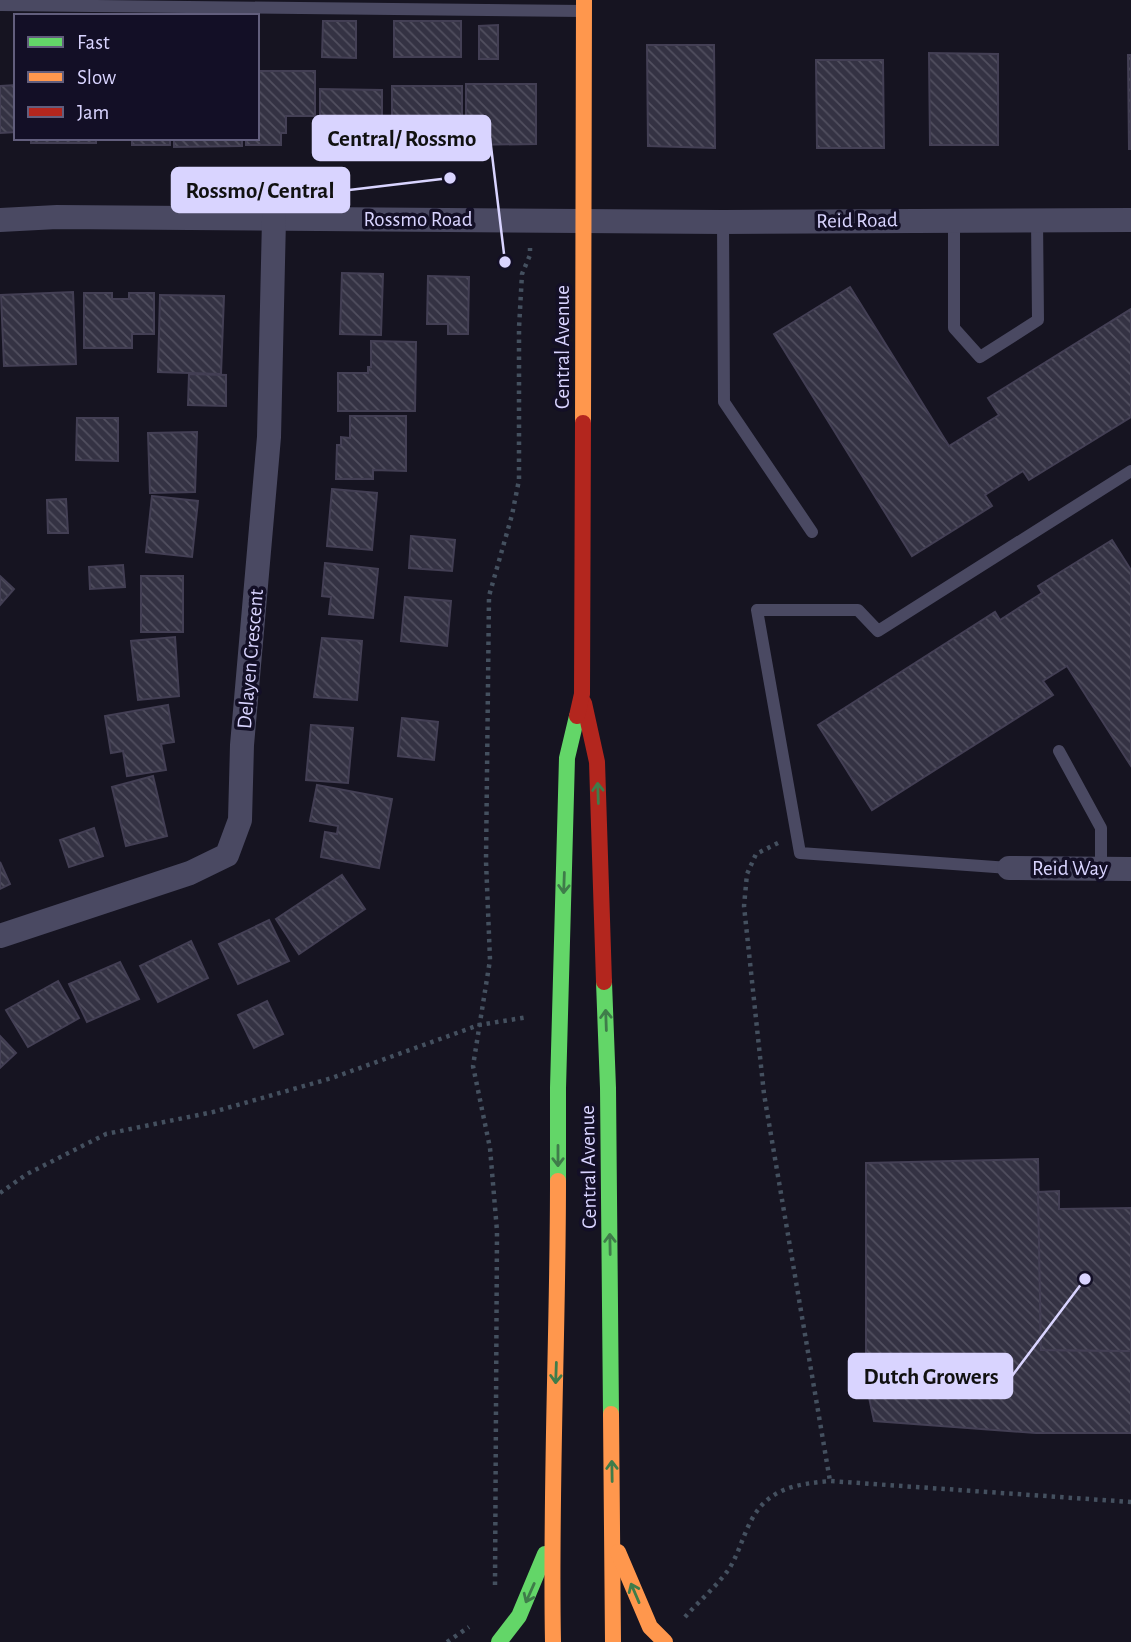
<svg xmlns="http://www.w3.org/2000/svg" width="1131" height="1642" viewBox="0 0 1131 1642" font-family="'Alegreya Sans',sans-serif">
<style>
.building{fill:url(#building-back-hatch);stroke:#433f54;stroke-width:2}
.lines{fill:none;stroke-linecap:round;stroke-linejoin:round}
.path{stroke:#44505f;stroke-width:4.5;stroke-dasharray:3.5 5;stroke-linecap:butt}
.lane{stroke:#4a4962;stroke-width:12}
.street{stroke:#4a4962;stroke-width:24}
.fast{stroke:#63d668;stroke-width:16}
.slow{stroke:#ff974d;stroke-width:16}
.jam{stroke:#b3261e;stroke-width:16}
.oneway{stroke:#3f7c4a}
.labels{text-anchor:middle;stroke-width:7;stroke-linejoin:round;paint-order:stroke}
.street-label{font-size:21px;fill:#d9d4ff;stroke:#130f26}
.leader{fill:none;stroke:#d9d4ff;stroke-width:2.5}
.callout-dot{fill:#d9d4ff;stroke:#130f26;stroke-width:2.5}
.callout{fill:#d9d4ff;stroke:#d9d4ff;stroke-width:2.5}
.callout-label{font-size:23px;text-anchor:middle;font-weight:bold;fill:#111}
</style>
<defs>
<pattern id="building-back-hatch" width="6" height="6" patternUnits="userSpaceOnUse" patternTransform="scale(1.75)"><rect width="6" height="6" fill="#343243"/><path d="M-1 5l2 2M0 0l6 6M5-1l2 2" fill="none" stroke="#514f5f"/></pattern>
</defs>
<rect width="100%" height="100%" fill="#161421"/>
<g class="building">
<polygon points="323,21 356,21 356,58 322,57"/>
<rect x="394" y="21" width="67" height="36"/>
<polygon points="498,25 498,59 479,59 479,26"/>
<polygon points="647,45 714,45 715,148 648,146"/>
<polygon points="929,53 998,54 998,145 930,145"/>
<polygon points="1128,55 1131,55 1131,149 1129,149"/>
<polygon points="816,60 883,60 884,148 817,148"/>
<polygon points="257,71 315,71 315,116 286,116 286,133 281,133 281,145 246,145 246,138 257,138"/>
<polygon points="466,84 536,84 536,144 466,145"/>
<polygon points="16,85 16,132 0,133 0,86"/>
<rect x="392" y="86" width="70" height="59"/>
<polygon points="320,89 382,90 382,146 348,146 348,137 320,137"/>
<rect x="31" y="138" width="65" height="5"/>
<rect x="132" y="138" width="38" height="7"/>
<polygon points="174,138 242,138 242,146 174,147"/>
<polygon points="342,273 383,274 381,335 340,334"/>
<polygon points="428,276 469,277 468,334 448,334 448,324 427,324"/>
<polygon points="850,287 949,446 999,415 988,398 1131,309 1131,417 1029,480 1023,471 985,495 992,506 912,556 774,334"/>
<polygon points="73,292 76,364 4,366 1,295"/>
<polygon points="84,293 112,293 112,299 129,299 129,293 154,293 154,334 132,334 132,348 84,348"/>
<polygon points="160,295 224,296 221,374 158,372"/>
<polygon points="371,341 416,342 415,411 338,411 338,373 368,373 368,367 371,367"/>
<polygon points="189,374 226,375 226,406 188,405"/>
<polygon points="350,416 406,416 406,471 373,470 373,479 336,479 337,445 341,445 341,437 350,438"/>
<polygon points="77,418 118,418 118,461 76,460"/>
<polygon points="197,432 195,492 150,493 148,433"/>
<polygon points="332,489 377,493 372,550 327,546"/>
<polygon points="152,496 198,501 192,557 146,552"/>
<polygon points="66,499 68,533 48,533 47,500"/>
<polygon points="411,536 455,540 452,571 409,568"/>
<polygon points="1112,540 1131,570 1131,766 1067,666 1043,681 1053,695 872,810 818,725 995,612 1000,620 1042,593 1038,586"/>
<polygon points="325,563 378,569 373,618 329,614 331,597 322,596"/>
<polygon points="123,565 125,587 90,589 89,567"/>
<polygon points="0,576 14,589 0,605"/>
<rect x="141" y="576" width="42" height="56"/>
<polygon points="405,597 451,601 447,646 401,641"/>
<polygon points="175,637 179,696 138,700 131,641"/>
<polygon points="322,638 362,641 357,700 314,697"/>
<polygon points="168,705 174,742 161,744 166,770 127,776 123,751 111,753 105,716"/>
<polygon points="402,718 438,722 434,760 398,756"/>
<polygon points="311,725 353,728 348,783 306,780"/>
<polygon points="153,776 167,836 126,846 112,787"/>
<polygon points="317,785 392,799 379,868 321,857 325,832 337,834 338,826 310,821"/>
<polygon points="94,828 103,856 69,867 60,840"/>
<polygon points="0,862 10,884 0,889"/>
<polygon points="342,875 365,909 299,954 276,919"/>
<polygon points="269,920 289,961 238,984 219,944"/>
<polygon points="191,941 208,978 158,1002 140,966"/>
<polygon points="120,962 139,999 87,1022 69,984"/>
<polygon points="58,981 79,1018 28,1047 6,1010"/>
<polygon points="267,1001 283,1034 254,1048 238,1015"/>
<polygon points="0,1036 16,1053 0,1068"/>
<polygon points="1038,1159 1041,1350 1131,1351 1131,1433 1036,1433 874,1421 866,1383 866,1163"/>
<polygon points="1059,1191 1059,1209 1131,1208 1131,1351 1041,1350 1038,1192"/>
</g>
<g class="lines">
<g class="path">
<polyline points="778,843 756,854 747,874 744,906 764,1094 830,1481"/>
<polyline points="0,1193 27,1174 106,1134 213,1112 332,1078 479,1025 528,1017"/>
<polyline points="495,1585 497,1231 490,1148 473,1066 490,960 486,861 489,596 512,515 519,480 519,328 522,274 530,255 530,248"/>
<path d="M685,1617C699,1601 717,1586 729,1569C739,1553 743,1535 752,1519C769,1488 797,1484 830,1481L1131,1502"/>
<polyline points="447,1642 469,1627"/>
</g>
<g class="lane">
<polyline points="0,5 584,11"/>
<polyline points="954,219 954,328 980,357 1038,320 1037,219"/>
<polyline points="723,222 724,402 812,532"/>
<polyline points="1059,751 1101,828 1101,869"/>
<polyline points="1009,868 800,853 757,610 858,610 878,631 1131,471"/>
</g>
<g class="street">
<polyline points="0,220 57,217 723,222 1131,220"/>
<polyline points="1009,868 1131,869"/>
<polyline points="0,936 190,873 227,855 240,820 242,745 269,437 274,219"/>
</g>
<g class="fast">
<polyline points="604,982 608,1088 611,1414"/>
<polyline points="558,1181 558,1088 567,758 577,716"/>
<polyline points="499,1642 519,1616 545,1554"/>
</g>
<g class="slow">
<polyline points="583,423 584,0"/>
<polyline points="611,1414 613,1642"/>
<polyline points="618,1552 650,1627 665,1642"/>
<path d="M553,1642C550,1488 558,1335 558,1181"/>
</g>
<g class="jam">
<polyline points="584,703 597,762 604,982"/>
<polyline points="577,716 582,694 583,423"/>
</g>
</g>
<defs><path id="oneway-shaft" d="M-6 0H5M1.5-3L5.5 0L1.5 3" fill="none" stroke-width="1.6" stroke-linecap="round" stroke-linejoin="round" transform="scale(1.75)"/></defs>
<g class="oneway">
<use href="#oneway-shaft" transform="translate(598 793) rotate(-92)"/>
<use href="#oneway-shaft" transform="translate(564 883) rotate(92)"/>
<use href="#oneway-shaft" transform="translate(606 1020) rotate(-92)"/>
<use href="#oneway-shaft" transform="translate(558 1156) rotate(90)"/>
<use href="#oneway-shaft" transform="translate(610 1244) rotate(-91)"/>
<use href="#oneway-shaft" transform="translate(556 1373) rotate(92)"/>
<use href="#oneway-shaft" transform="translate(612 1471) rotate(-91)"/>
<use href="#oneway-shaft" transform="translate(530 1593) rotate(114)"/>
<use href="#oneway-shaft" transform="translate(635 1593) rotate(-113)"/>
</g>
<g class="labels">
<g class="street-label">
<text x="418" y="226">Rossmo Road</text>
<text transform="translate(857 220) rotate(-1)" y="7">Reid Road</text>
<text transform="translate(562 347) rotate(-90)" y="7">Central Avenue</text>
<text transform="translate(250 659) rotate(-85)" y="7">Delayen Crescent</text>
<text x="1070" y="875">Reid Way</text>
<text transform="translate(588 1167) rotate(-91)" y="7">Central Avenue</text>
</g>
</g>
<path class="leader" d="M505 262L490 138M450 178L349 190M1085 1279L1012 1376"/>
<g class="callout-dot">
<circle cx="505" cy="262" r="7"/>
<circle cx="450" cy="178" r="7"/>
<circle cx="1085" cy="1279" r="7"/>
</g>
<g class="callout">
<rect x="313" y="116" width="177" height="44" rx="7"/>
<rect x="172" y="168" width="177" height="44" rx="7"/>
<rect x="849" y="1354" width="163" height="44" rx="7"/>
</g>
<g class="callout-label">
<text x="402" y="146">Central/ Rossmo</text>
<text x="260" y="198">Rossmo/ Central</text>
<text x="931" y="1384">Dutch Growers</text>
</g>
<rect x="14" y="14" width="245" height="126" fill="#130f26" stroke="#625e7d" stroke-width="2"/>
<rect x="28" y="37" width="35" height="10" fill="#63d668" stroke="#625e7d" stroke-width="2"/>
<text x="77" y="49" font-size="21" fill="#d9d4ff">Fast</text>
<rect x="28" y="72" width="35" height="10" fill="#ff974d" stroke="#625e7d" stroke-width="2"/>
<text x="77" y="84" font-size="21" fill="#d9d4ff">Slow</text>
<rect x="28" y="107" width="35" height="10" fill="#b3261e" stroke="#625e7d" stroke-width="2"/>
<text x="77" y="119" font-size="21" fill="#d9d4ff">Jam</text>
</svg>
